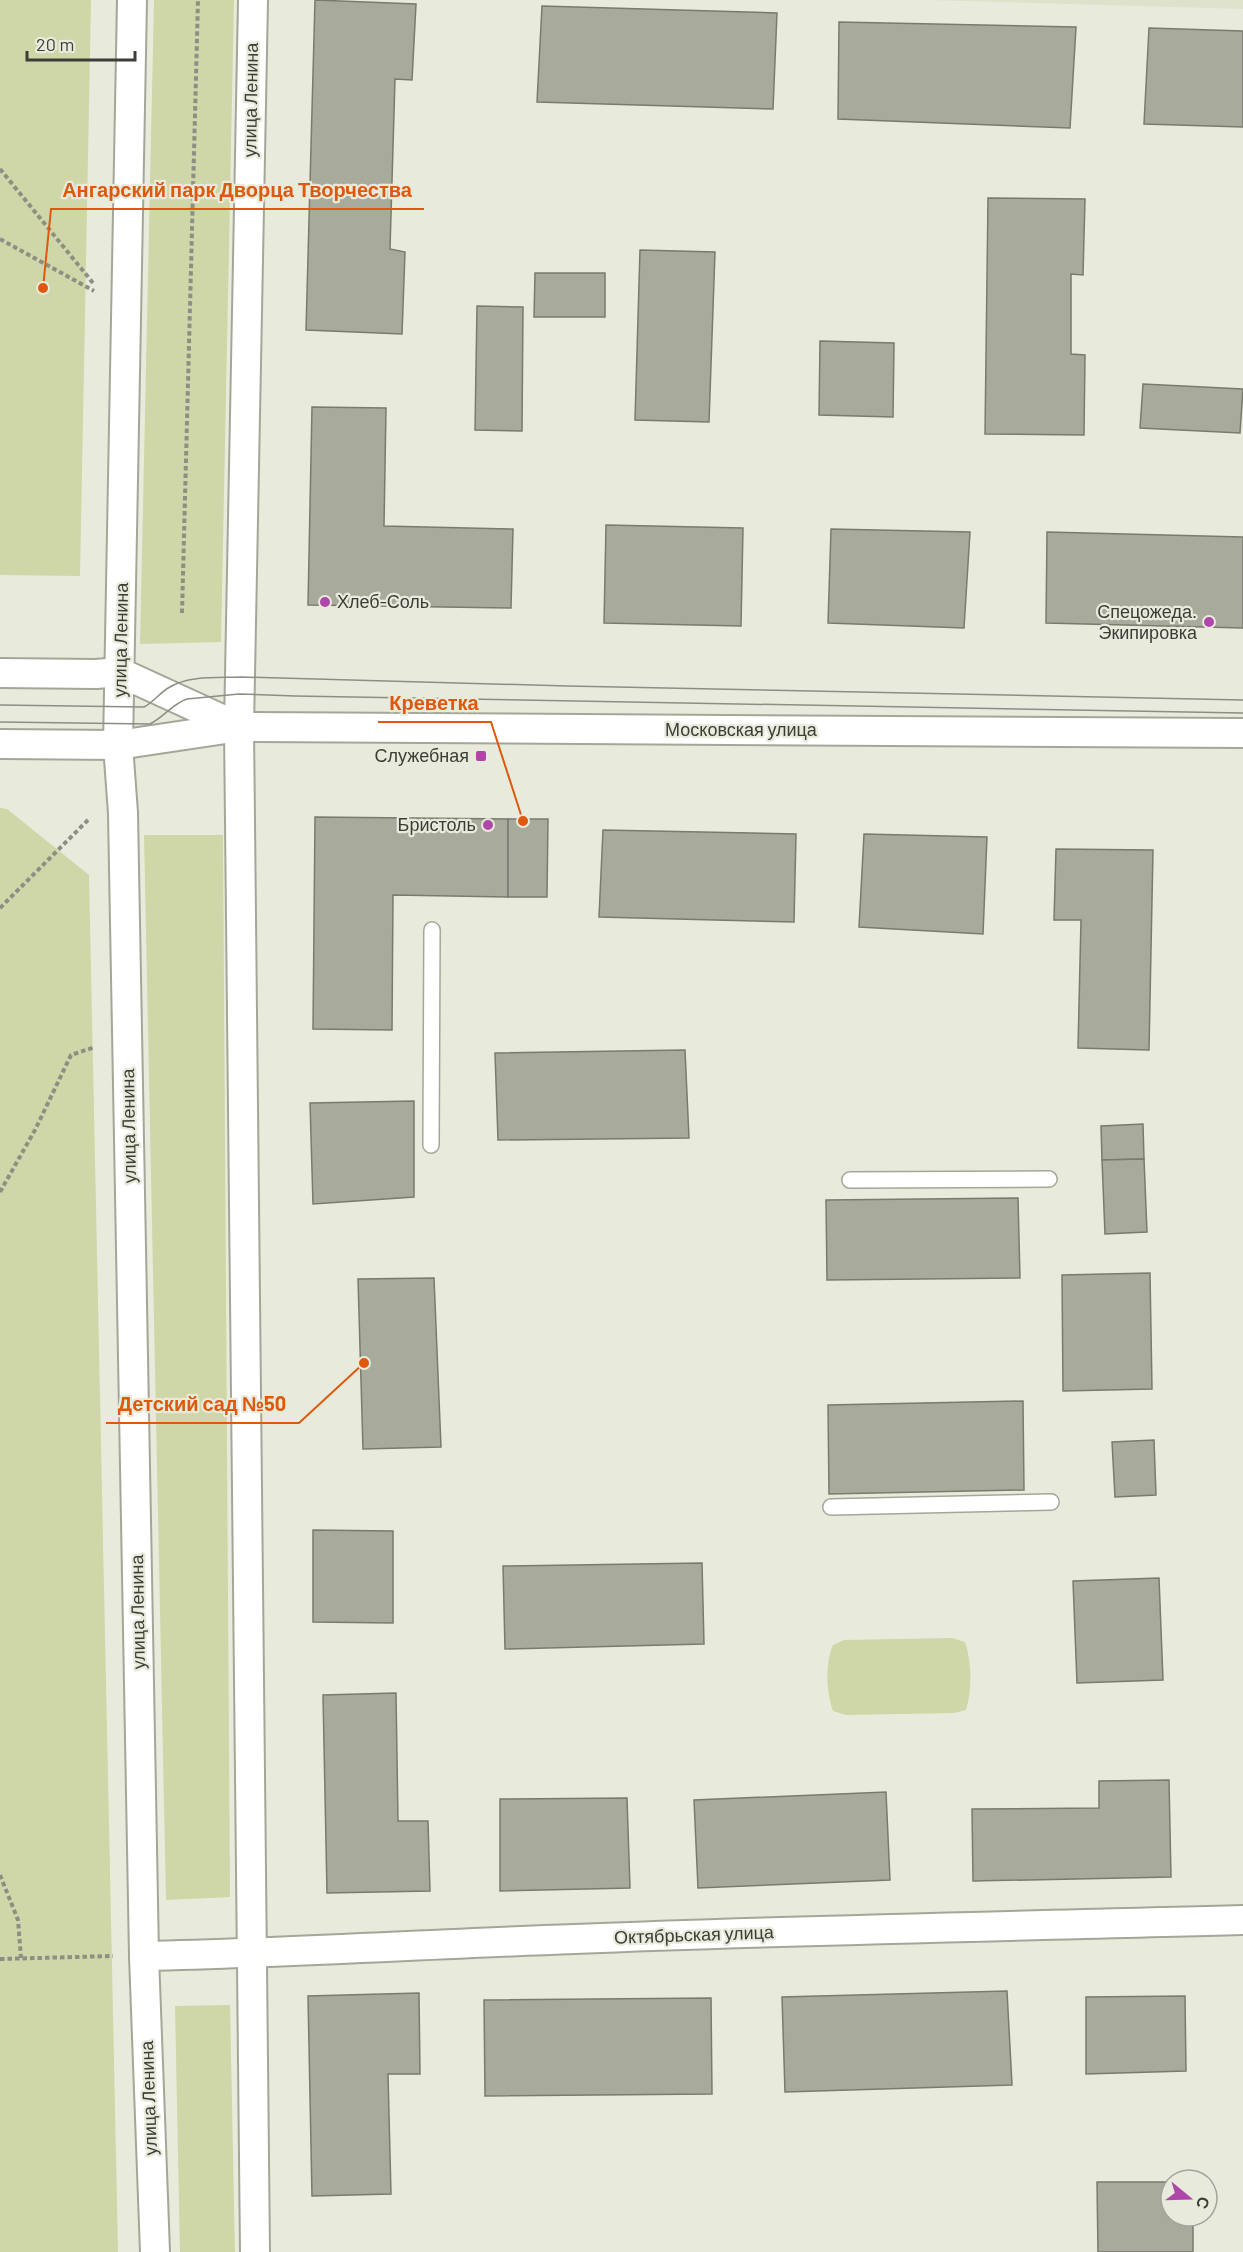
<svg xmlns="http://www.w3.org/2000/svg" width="1243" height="2252" viewBox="0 0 1243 2252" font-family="Barlow,sans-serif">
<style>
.built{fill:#dee2cb}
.green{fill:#cfd6a7}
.building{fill:#a8ab9c;stroke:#797b6d;stroke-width:1.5}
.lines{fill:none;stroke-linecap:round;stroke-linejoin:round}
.lane-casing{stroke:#a4a798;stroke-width:18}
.street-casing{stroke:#a4a798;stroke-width:32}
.path{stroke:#8d8f84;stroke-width:4;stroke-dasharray:4.5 3;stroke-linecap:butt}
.lane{stroke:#fff;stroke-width:15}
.street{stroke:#fff;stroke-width:28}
.tram{stroke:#8c8e83;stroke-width:1.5}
.poi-dot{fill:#af47aa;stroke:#e8ebdb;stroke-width:2}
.labels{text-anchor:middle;stroke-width:4.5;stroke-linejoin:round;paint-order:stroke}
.street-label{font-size:18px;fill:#3c3d37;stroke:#e8ebdb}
.poi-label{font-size:18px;fill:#3c3d37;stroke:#e8ebdb;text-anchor:end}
.leader{fill:none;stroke:#df580e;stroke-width:2}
.callout-dot{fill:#df580e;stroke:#e8ebdb;stroke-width:2}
.callout-label{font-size:20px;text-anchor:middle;font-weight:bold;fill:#df580e;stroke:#e8ebdb;stroke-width:4.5;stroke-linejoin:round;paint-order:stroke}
</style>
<rect width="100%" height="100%" fill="#e8ebdb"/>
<polygon class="built" points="926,0 1243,0 1243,9"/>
<g class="green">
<polygon points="0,0 91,0 80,576 0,575"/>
<polygon points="154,0 234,0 221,642 140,644"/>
<polygon points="0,808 7,809 89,875 118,2252 0,2252"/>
<polygon points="144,835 223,835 230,1897 166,1900"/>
<path d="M952,1638L965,1642C972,1663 972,1689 966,1710L954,1713L846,1715L833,1711C826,1691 825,1664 833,1645L844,1640Z"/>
<polygon points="230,2005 235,2252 180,2252 175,2006"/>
</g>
<g class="building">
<polygon points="315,0 416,4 412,80 395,79 390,249 405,252 402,334 306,330"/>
<polygon points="542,6 777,13 773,109 537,102"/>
<polygon points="839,22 1076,27 1070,128 838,119"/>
<polygon points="1149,28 1243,31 1243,127 1144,124"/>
<polygon points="988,198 1085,199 1083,275 1071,274 1071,354 1085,355 1084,435 985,434"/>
<polygon points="640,250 715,252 709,422 635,420"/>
<polygon points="535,273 605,273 605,317 534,317"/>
<polygon points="477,306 523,307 522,431 475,430"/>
<polygon points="820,341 894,343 893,417 819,415"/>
<polygon points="1143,384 1243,389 1240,433 1140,428"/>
<polygon points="312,407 386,408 384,526 513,529 511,608 308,605"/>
<polygon points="606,525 743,528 741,626 604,623"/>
<polygon points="831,529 970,532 964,628 828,623"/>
<polygon points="1047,532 1243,537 1243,628 1046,623"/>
<polygon points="315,817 508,819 508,897 393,895 392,1030 313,1029"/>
<polygon points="508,819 548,819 547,897 508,897"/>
<polygon points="603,830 796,834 794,922 599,917"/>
<polygon points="864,834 987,837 983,934 859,927"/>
<polygon points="1056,849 1153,850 1149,1050 1078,1048 1081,920 1054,920"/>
<polygon points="685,1050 689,1138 498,1140 495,1053"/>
<polygon points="414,1101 414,1197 313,1204 310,1103"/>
<polygon points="1143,1124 1144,1159 1102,1160 1101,1126"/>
<polygon points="1144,1159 1147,1232 1105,1234 1102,1160"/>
<polygon points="1018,1198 1020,1278 827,1280 826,1200"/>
<polygon points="1150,1273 1152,1389 1063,1391 1062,1275"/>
<polygon points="434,1278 441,1447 363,1449 358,1279"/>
<polygon points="1023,1401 1024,1490 829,1494 828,1405"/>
<polygon points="1154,1440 1156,1495 1115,1497 1112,1442"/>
<polygon points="313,1530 393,1531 393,1623 313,1622"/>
<polygon points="702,1563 704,1644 505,1649 503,1566"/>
<polygon points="1159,1578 1163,1680 1077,1683 1073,1581"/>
<polygon points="396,1693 398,1821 428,1821 430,1891 327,1893 323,1695"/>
<polygon points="1169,1780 1171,1877 973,1881 972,1809 1099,1808 1099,1781"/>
<polygon points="886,1792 890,1880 698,1888 694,1800"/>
<polygon points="627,1798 630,1888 500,1891 500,1799"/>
<polygon points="1007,1991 1012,2085 785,2092 782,1997"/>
<polygon points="419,1993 420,2074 388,2074 391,2194 312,2196 308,1996"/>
<polygon points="1185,1996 1186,2071 1086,2074 1086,1997"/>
<polygon points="711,1998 712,2094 485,2096 484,2000"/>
<polygon points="1097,2182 1171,2182 1171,2216 1193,2216 1193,2252 1098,2252"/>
</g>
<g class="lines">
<g class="lane-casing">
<g id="lane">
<polyline points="431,1145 432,930"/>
<polyline points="850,1180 1049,1179"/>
<polyline points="831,1507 1051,1502"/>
</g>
</g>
<g class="street-casing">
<g id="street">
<polyline points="132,0 118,745 123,813 144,1956 155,2252"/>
<polyline points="253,0 239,727 255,2252"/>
<polyline points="0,673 96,674 119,672 239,727"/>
<polyline points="0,744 118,745 239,727 1243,733"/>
<path d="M144,1956C288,1953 431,1944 575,1939C797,1930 1020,1926 1243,1920"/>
</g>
</g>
<g class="path">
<polyline points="0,169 93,283"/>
<polyline points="0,239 94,291"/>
<polyline points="182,613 198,0"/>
<polyline points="0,908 90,818"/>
<polyline points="0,1192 35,1130 71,1055 95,1047"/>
<polyline points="0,1875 18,1920 21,1958"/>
<polyline points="0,1959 113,1956"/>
</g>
<use href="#lane" class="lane"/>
<use href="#street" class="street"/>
<g class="tram">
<path d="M0,705L144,707C154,702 160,692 170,687C189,675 219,678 241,677L567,686L1243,700"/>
<path d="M0,722L150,724C164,717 172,704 187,699L239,694L295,696L1243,713"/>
</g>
</g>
<g class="poi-dot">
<circle cx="325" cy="602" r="6"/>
<circle cx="1209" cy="622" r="6"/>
<rect x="475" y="750" width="12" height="12" rx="3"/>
<circle cx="488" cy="825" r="6"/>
</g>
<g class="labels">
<g class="street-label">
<text transform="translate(251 100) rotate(-89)" y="6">улица Ленина</text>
<text transform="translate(121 640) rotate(-89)" y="6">улица Ленина</text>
<text x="741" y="736">Московская улица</text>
<text transform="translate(129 1126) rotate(-91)" y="6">улица Ленина</text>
<text transform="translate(138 1612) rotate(-91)" y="6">улица Ленина</text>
<text transform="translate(694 1935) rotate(-2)" y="6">Октябрьская улица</text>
<text transform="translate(149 2098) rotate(-92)" y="6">улица Ленина</text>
</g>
<g class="poi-label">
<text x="337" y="608" text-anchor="start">Хлеб-Соль</text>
<text x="1197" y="618">Спецожеда.<tspan x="1197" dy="21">Экипировка</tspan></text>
<text x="469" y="762">Служебная</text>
<text x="476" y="831">Бристоль</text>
</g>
</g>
<path class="leader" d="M43 288L51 209H424M523 821L491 722H378M364 1363L299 1423H106"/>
<g class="callout-dot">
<circle cx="43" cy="288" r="6"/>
<circle cx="523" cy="821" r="6"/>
<circle cx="364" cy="1363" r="6"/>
</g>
<g class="callout-label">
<text x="237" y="197">Ангарский парк Дворца Творчества</text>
<text x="434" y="710">Креветка</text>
<text x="202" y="1411">Детский сад №50</text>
</g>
<g transform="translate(1189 2198) rotate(109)"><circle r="28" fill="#e8ebdb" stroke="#a3a599" stroke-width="1.5"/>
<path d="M0-4.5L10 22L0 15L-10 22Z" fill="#af47aa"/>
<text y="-9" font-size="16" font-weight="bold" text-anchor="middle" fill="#3c3d37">С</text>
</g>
<path d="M27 51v9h108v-9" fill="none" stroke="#3c3d37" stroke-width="3"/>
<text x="36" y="51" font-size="18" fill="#3c3d37" stroke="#e8ebdb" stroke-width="4.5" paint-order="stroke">20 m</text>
</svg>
